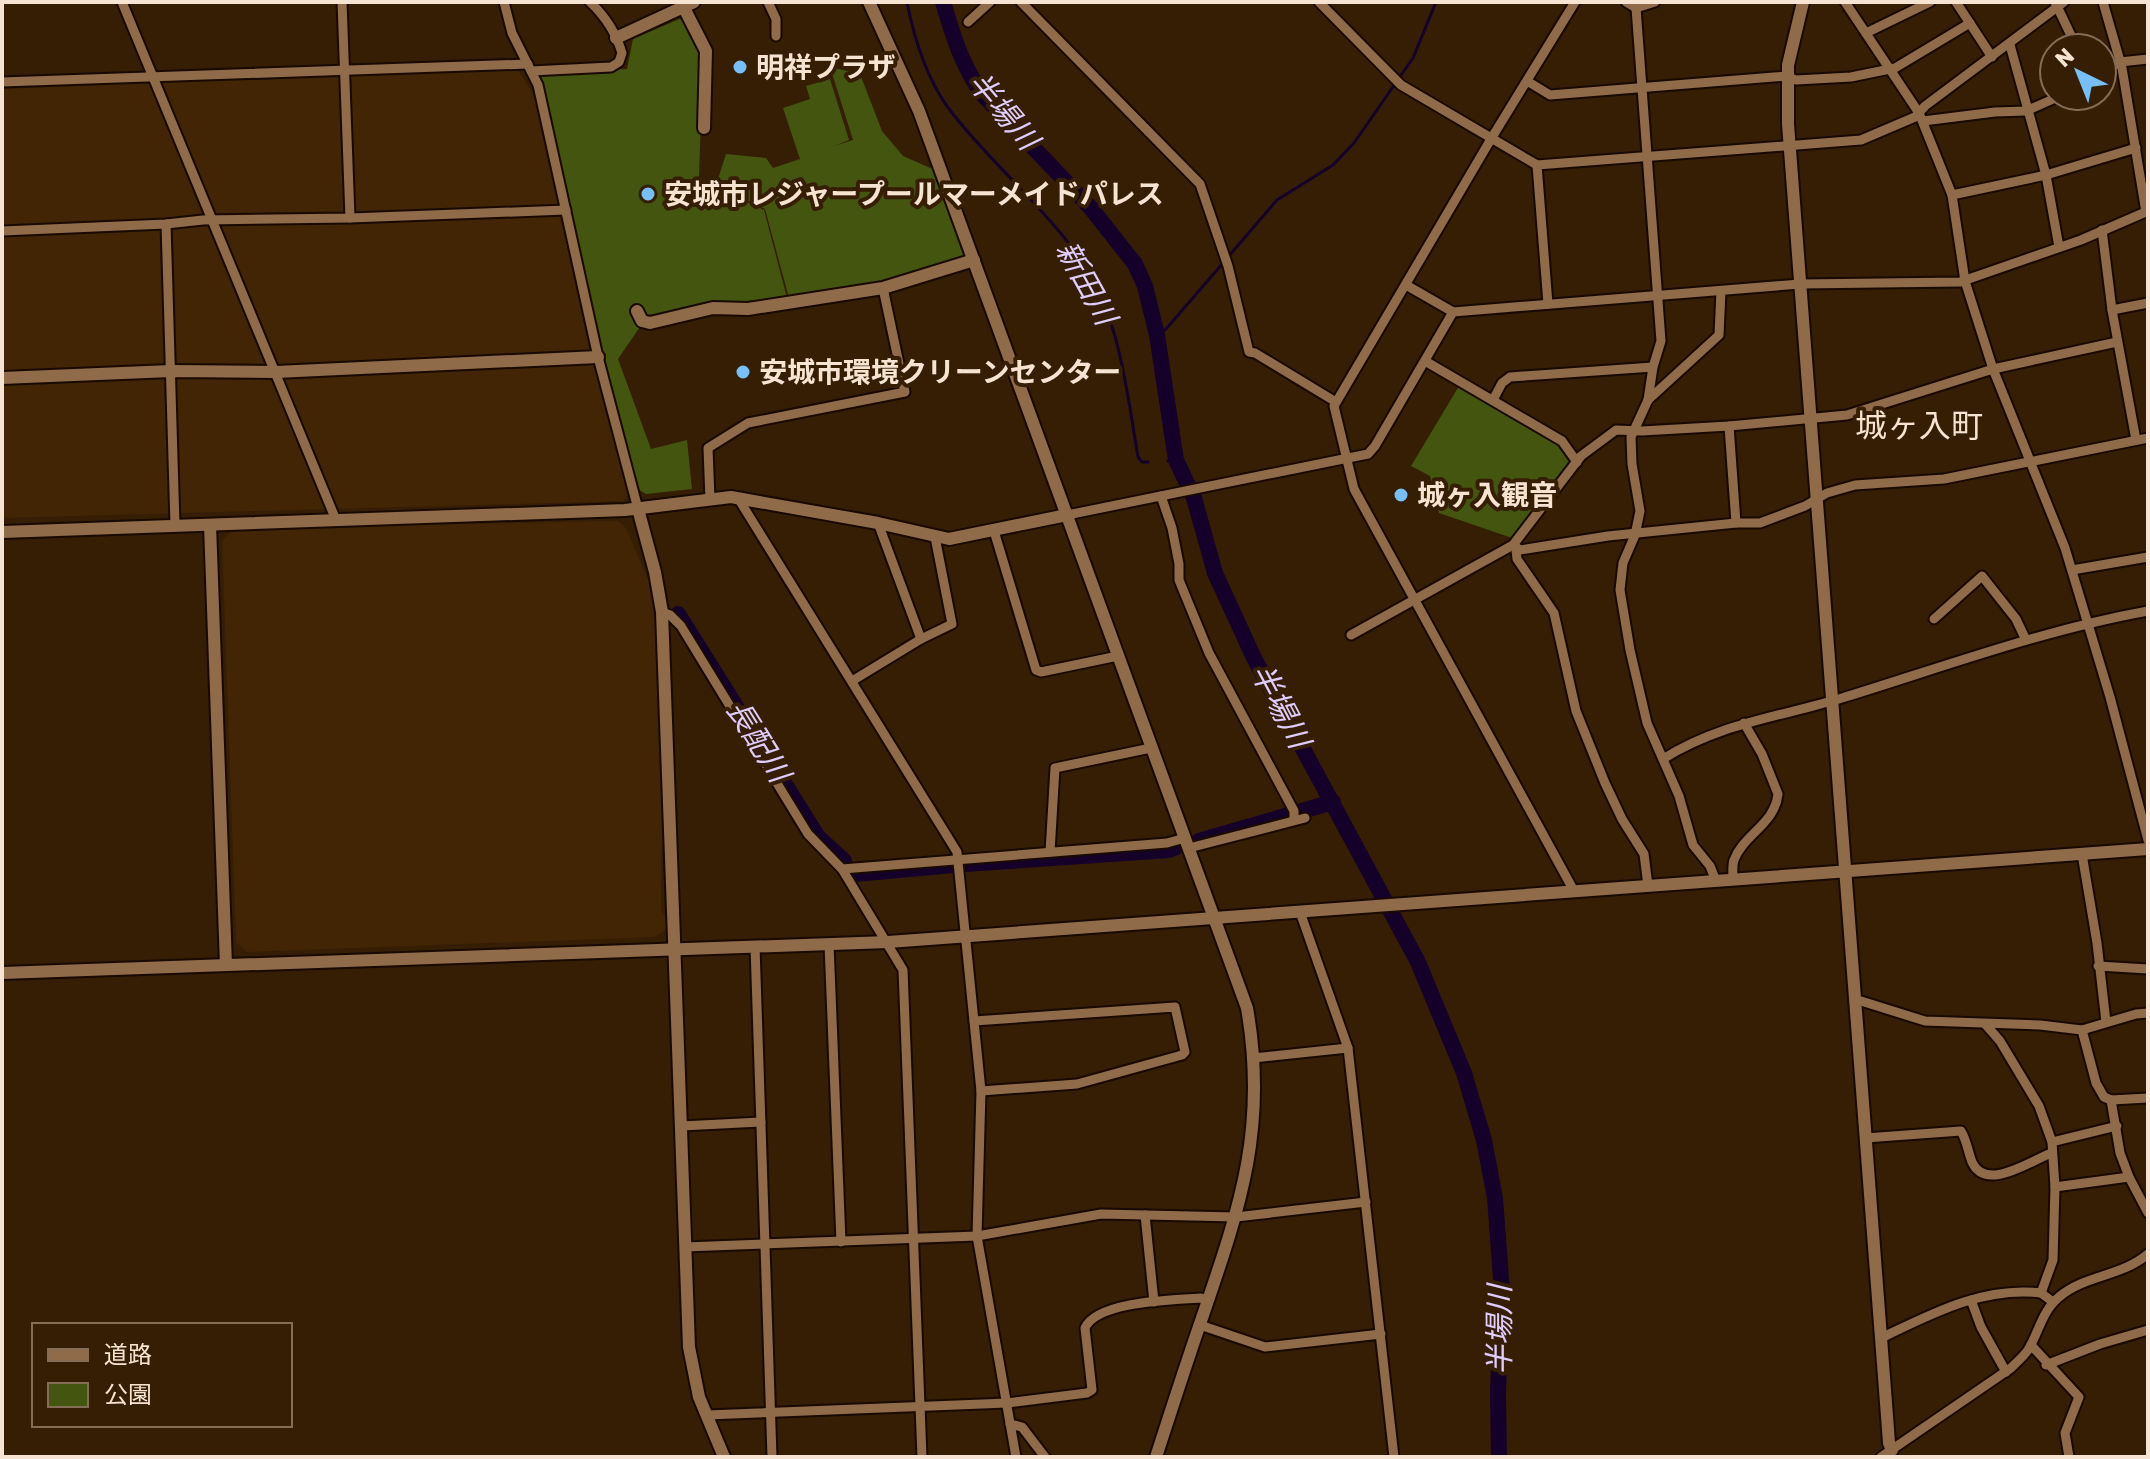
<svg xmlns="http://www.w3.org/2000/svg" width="2150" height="1459" viewBox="0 0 2150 1459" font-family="Rubik,'Noto Sans JP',sans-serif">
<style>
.built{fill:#412505}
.green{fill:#43550f}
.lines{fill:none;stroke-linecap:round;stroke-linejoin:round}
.stream{stroke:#150029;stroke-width:3}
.river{stroke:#150029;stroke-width:16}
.street-casing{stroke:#190900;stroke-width:13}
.secondary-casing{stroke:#190900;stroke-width:16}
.street{stroke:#8f6b4a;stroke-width:9}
.secondary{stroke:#8f6b4a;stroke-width:12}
.poi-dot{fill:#78bff7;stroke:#361e05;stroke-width:3}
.labels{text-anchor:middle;stroke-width:8;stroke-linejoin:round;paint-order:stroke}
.poi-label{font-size:28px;font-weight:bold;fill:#f7e3d1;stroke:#361e05;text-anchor:start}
.water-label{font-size:30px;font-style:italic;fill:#e0ccfd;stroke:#361e05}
.quarter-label{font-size:32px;fill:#f7e3d1;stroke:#361e05}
</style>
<rect width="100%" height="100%" fill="#361e05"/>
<g class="built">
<polygon points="517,68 535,97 590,350 630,492 623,501 2,518 2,89"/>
<polygon points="618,521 626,528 653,591 656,606 667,840 661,850 661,910 667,918 667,929 654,937 247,952 236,942 222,541 234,528"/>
</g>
<g class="green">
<polygon points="684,17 703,54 699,178 764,210 787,298 706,304 646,318 618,359 651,449 687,440 692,489 646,494 638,489 600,348 539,77 543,74 627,69 633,39"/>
<polygon points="830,67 860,74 882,131 903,156 935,170 965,252 964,258 888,280 789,298 765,209 716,185 726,154 766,158 773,168 800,159 783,108 810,99 806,86 830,79 849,140 834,146 853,140"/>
<polygon points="1459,386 1564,447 1572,463 1515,539 1439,513 1430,476 1411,466"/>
</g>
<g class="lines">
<g class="stream">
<path d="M907,2C914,38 927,79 949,109C987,159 1037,200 1074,250C1119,309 1126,386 1138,457L1142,462H1148"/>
<polyline points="1228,257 1277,200 1333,165 1354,143 1413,58 1436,2"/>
<polyline points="1157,335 1166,329 1223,263"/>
<polyline points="1168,461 1176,460"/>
</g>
<g class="river">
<path d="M943,2C953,36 962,66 983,95L1090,207L1135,264L1145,286L1157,335L1176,460L1194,498L1215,573L1254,658L1418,962L1464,1073L1484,1140L1495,1198L1502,1291L1498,1393L1499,1457"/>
<polyline points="678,614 818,837 844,861"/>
<polyline points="1199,841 1333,802"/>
<polyline points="965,864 1169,850 1178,846"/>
<polyline points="853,872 855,874 953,865"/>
</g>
<g class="street-casing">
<g id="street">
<polyline points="122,2 336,520"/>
<polyline points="342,2 350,218"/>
<polyline points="504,2 512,33 538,85 598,357 638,509"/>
<polyline points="768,2 776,19 776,36"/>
<polyline points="1021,2 1200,184 1228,266 1249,352 1255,353 1336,402"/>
<polyline points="1319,2 1401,85 1537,165 1861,140 1915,117 1925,106 2064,2"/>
<polyline points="1626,2 1636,8 1655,2"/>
<polyline points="1845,2 1919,113 1952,195 1965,281 1993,369 2065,548 2110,697 2148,840"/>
<polyline points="1956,2 1992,57"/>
<polyline points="2055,2 2077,48"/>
<polyline points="2103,2 2122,68 2146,212"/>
<polyline points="1636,8 1661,341 1653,367 1648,400 1631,437 1632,464 1640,511 1635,535 1623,563 1620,590 1630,650 1647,723 1679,796 1693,845 1710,866 1716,881"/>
<polyline points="968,22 990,2"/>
<polyline points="1866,33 1930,2"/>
<polyline points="2010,45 2046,175 2059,247"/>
<path d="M531,71L611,67L619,62L622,53C616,33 605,16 590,2"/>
<polyline points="2102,72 2120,62 2148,59"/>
<polyline points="1527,81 1550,95 1787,76 1796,80 1851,77 1895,68 1970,23"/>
<polyline points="2,82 528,64"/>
<polyline points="1923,121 1995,112 2026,111 2060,96"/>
<polyline points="1537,165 1548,304"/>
<polyline points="1952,195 2046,175 2136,148"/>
<polyline points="166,224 175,525"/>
<polyline points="2102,230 2112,310 2136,440"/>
<polyline points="2,231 166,224 203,220 350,218 566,210"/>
<polyline points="1406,285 1453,312 1800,284 1960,282 2081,240 2148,211"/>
<polyline points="2112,310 2148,303"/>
<polyline points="1425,361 1562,441 1577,462"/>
<polyline points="1493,400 1502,383 1510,377 1653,367"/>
<polyline points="1648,400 1719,335 1721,291"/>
<polyline points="1729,426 1736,523"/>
<polyline points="1161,496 1172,528 1179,564 1179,580 1209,653 1294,811 1294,820"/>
<polyline points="738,498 957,852 981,1091 977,1236 1016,1457"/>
<polyline points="710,500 708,448 748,423 905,392 883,288"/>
<polyline points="1067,515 1368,454 1375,446 1453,312"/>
<polyline points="878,523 921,639"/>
<polyline points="994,531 1036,670 1041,672 1118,656"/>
<polyline points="1513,545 1520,550 1608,536 1736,523 1760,523 1805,506 1827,493 1855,485 1944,479 2148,438"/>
<polyline points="1516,550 1517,559 1554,613 1576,711 1605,783 1622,819 1644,854 1648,886"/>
<polyline points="2072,570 2148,557"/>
<polyline points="662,612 670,615 681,626 808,834 842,869 903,970 922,1457"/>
<polyline points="1934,619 1982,576 2016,619 2026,640"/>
<polyline points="1351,635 1513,545 1581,456 1616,430 1642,431 1729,426 1847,415 1993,369 2117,342"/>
<polyline points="852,681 921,639 952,624 935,537"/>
<path d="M1663,759C1720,723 1780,717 1842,698C1943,667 2043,630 2148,611"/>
<polyline points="1189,848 1305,818"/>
<polyline points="1050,852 1055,768 1151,748"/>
<polyline points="2082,854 2097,943 2106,1022"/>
<polyline points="842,869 1167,843 1185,838"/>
<path d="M1733,880C1733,874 1732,866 1734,860C1744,834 1775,824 1778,794L1762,754L1744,723"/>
<polyline points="1574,891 1354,489 1334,406 1491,139 1575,2"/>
<polyline points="1300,912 1348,1048 1394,1457"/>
<polyline points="829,944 841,1242"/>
<polyline points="755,946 772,1457"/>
<polyline points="2098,966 2148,969"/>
<polyline points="1854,1001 1861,1001 1925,1021 2040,1025 2082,1030 2136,1014 2148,1013"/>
<polyline points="974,1021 1175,1007 1185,1052 1182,1055 1077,1084 981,1091"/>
<polyline points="1986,1025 2000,1041 2039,1106 2052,1142 2055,1187 2053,1260 2041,1293 2053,1302"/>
<polyline points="2082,1030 2096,1083 2104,1097 2111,1100 2120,1153 2129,1177 2148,1213"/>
<polyline points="1254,1058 1348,1048"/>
<polyline points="2111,1100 2148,1098"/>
<polyline points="681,1126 761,1122"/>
<path d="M1865,1138L1961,1131C1967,1141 1968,1152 1972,1162C1986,1193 2031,1160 2052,1153"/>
<polyline points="2052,1142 2117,1126"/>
<polyline points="2055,1187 2129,1177"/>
<polyline points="1145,1215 1154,1302"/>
<polyline points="685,1247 977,1236 1101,1214 1236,1217 1366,1202"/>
<polyline points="1971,1300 1981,1327 2006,1372"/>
<polyline points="1200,1325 1265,1347 1381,1334"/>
<path d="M1881,1338C1931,1314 1983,1286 2041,1293"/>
<polyline points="2031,1345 2079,1397 2065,1433 2069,1457"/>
<polyline points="2046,1365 2100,1344 2148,1330"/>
<path d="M707,1415L1007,1403L1087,1393L1092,1390L1085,1328C1097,1301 1173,1300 1200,1298L1209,1300"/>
<polyline points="1010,1424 1022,1427 1045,1457"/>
<path d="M1881,1457L2011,1368C2017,1362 2023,1357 2028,1350C2039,1332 2042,1311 2059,1297C2084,1275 2121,1277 2148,1254"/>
</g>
</g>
<g class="secondary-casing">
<g id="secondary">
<polyline points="681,2 706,51 704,128"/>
<path d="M869,2L919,111L1247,1008C1268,1128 1240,1207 1202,1318C1186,1364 1171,1411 1156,1457"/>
<polyline points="1803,2 1788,65 1788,124 1887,1416 1889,1443 1892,1450"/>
<polyline points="616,38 694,2"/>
<polyline points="637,311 642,321 650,323 713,308 748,309 883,288 974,260"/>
<polyline points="2,378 171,371 276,372 598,357"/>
<polyline points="638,509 655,572 662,612 689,1347 699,1397 724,1457"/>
<polyline points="210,525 226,965"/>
<polyline points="2,532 625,510 731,497 878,523 949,539 1067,515"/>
<polyline points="2,973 888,942 2148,849"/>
</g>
</g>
<use href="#street" class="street"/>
<use href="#secondary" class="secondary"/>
</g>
<g class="poi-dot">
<circle cx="740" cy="67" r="8"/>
<circle cx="648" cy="194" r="8"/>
<circle cx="743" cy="372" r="8"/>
<circle cx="1401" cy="495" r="8"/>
</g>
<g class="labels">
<g class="poi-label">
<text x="756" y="77">明祥プラザ</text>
<text x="664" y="204">安城市レジャープールマーメイドパレス</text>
<text x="759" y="382">安城市環境クリーンセンター</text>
<text x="1417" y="505">城ヶ入観音</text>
</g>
<g class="water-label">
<text transform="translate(1003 111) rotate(50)" y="10">半場川</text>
<text transform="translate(1086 283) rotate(61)" y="10">新田川</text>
<text transform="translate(1280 706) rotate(62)" y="10">半場川</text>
<text transform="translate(758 741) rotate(58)" y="10">長配川</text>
<text transform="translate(1500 1330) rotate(-90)" y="10">半場川</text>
</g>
<g class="quarter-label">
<text x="1919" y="437">城ヶ入町</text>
</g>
</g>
<rect width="2150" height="1459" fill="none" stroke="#f7e3d1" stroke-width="8"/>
<rect x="32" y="1323" width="260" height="104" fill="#361e05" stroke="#836d57" stroke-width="2"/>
<rect x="48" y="1349" width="40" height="12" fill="#8f6b4a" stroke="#836d57" stroke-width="2"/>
<text x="104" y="1363" font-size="24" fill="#f7e3d1">道路</text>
<rect x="48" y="1383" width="40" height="24" fill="#43550f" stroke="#836d57" stroke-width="2"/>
<text x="104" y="1403" font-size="24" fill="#f7e3d1">公園</text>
<g transform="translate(2078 72) rotate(317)"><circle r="38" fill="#361e05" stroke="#836d57" stroke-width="2"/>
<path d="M0-6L14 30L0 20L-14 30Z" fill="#78bff7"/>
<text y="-12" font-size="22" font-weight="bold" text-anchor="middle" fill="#f7e3d1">N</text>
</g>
</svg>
